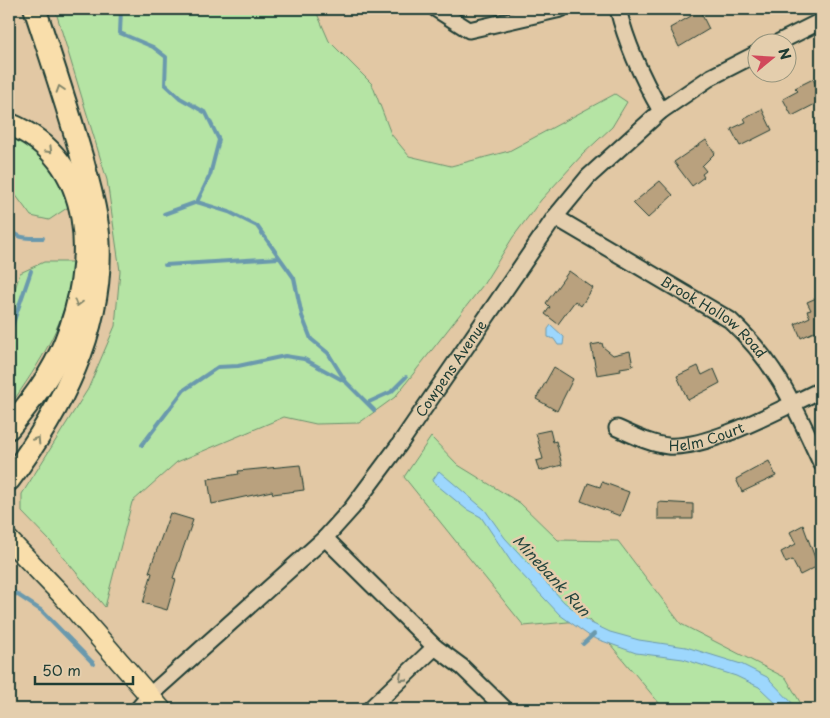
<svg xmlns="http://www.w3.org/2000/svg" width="830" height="718" viewBox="0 0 830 718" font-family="'Playpen Sans',sans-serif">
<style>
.green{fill:#b5e4a4;stroke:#6a906c}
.water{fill:#9dd7fd;stroke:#6b99ad}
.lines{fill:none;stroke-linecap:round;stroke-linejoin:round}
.stream{stroke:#6b99ad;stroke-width:4}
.building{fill:#b9a17e;stroke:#1f3d34}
.minor-casing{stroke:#1f3d34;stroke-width:19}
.major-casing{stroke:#1f3d34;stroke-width:22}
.highway-casing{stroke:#1f3d34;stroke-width:25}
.minor{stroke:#e4cead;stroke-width:15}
.major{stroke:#f9deab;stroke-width:19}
.highway{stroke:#f9deab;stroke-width:21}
.oneway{stroke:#81856a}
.oneway2{stroke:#787e6a}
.labels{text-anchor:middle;stroke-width:5;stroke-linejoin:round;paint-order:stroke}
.street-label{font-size:14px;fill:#1f3d34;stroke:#e4cead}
.water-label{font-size:15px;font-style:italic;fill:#25453e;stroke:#e4cead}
</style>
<rect width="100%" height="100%" fill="#e2c8a4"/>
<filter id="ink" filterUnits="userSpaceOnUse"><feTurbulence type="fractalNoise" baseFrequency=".02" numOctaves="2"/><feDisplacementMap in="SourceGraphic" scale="10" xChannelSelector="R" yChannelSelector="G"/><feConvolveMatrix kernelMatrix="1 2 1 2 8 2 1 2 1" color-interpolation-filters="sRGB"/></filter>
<g filter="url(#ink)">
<g class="green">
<polygon points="55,9 315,9 329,41 372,84 391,134 409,156 451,166 509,151 615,94 627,102 612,127 583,154 541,200 513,237 483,285 395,397 359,423 316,424 284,417 177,462 132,502 105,607 50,541 22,512 22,494 88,389 115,326 120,271 107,180"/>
<polygon points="9,135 43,155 64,185 70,206 49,220 31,216 9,186"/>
<path d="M44,262H73C70,318 40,363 9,407V308L20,273Z"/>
<polygon points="431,437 458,465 520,503 558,540 618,541 681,624 786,678 804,709 664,709 590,620 524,626 404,477"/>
</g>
<g class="water">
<polygon points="551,325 564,337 563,345 558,345 554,339 548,337 548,329"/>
<polygon points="439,471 485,510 505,538 564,602 591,623 610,632 639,640 686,647 741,664 767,677 798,709 782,709 759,687 736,676 683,659 636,653 591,637 560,615 514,566 481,517 466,509 432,481"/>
</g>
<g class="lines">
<g class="stream">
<polyline points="121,9 120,33 153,47 166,57 165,84 180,98 206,113 219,140 210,175 197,202 229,212 257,226 294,278 302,316 311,339 328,353 346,382 374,410"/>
<polyline points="164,214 197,202"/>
<path d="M9,226C16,240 28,238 43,238"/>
<polyline points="165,265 279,258"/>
<polyline points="9,335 31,271"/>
<polyline points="369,402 391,392 406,377"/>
<polyline points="142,445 184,390 218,367 238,366 285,356 304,359 346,382"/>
<polyline points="9,589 42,611 94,664"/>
<polyline points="583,644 594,634"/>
</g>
</g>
<g class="building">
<polygon points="687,9 699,9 709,29 679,47 670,28 691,16"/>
<polygon points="813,79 821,95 821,101 792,116 783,99 798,91 795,88"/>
<polygon points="762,109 772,130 740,146 731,129 746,122 744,118"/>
<polygon points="706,140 715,153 702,166 706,171 702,174 704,177 692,186 674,162"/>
<polygon points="660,181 673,195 648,218 633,203"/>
<polygon points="569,271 593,288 581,306 575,301 558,324 545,314 550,307 546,303"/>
<polygon points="821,296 821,343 816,331 801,338 795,324 810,317 807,311 811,310 807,302"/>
<polygon points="602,343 603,347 613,355 630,351 633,366 620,368 621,371 597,375 591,345"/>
<polygon points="698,366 702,375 714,369 720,383 688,400 677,376"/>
<polygon points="554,367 573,379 557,411 536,399"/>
<polygon points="550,430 553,442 556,441 562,465 539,471 536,461 543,459 536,433"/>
<polygon points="769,461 776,476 742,492 736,479"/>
<polygon points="300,465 304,490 273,494 272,491 212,504 208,479 239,474 238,471"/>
<polygon points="602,482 629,492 620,516 581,501 588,483 600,487"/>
<polygon points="658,502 693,504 693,519 658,519"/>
<polygon points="170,513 193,520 173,578 176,579 167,610 143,603 152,573 149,572"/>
<polygon points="803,525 818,566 800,575 792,560 786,563 781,552 796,544 790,532"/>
</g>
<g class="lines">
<g class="minor-casing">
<g id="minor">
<polyline points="436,9 469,30 561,9"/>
<path d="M618,9C627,46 642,78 661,111"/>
<polyline points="779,42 821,21"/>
<path id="s1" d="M555,217L730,320C778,365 794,405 821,463"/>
<path id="s2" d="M617,428C633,435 650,444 668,446C710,449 782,408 821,390"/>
<polyline points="325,538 435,647 462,667 505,709"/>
<path id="s3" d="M138,709L150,695L325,538L352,508L399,445L555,217L588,177L661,111L711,77L758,53"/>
<polyline points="370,709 435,647"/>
</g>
</g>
<g class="major-casing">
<polyline id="major" points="9,540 61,594 161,709"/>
</g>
<g class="highway-casing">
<g id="highway">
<path d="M9,124C98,160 96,266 65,342C52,375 31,401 9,428"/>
<path d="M9,480C60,412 103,331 99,243C98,214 89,185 82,158C68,108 51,58 35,9"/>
</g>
</g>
<use href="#minor" class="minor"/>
<use href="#major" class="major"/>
<use href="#highway" class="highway"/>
</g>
<defs><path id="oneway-chevron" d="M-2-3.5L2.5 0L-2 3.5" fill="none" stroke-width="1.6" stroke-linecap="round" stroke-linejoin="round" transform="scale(1.25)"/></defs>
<g class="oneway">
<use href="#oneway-chevron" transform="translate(60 89) rotate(-108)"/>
<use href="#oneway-chevron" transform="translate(49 150) rotate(45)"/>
<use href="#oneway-chevron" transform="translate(78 303) rotate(105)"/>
<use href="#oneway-chevron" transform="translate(37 440) rotate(-57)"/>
</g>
<use class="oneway2" href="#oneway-chevron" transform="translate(402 678) rotate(137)"/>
</g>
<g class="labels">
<g class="street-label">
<text dy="5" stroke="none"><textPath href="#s1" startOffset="188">Brook Hollow Road</textPath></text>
<text dy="5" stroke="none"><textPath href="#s3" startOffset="465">Cowpens Avenue</textPath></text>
<text dy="5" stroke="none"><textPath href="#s2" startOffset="94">Helm Court</textPath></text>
</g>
<g class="water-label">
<text transform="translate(551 576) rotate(47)" y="5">Minebank Run</text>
</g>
</g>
<rect width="830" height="718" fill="none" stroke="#e4cead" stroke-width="30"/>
<rect x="15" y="15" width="800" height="688" fill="none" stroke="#1f3d34" stroke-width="2" filter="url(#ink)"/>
<g transform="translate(772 58) rotate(72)"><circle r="24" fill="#e4cead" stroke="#95947d"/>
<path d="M0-4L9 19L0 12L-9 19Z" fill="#d1495b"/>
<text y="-8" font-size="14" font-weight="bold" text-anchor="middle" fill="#1f3d34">N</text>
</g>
<path d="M35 676v8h98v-8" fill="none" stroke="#1f3d34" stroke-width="2.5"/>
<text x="42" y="676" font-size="15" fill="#1f3d34" stroke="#e4cead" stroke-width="4" paint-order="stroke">50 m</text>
</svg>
